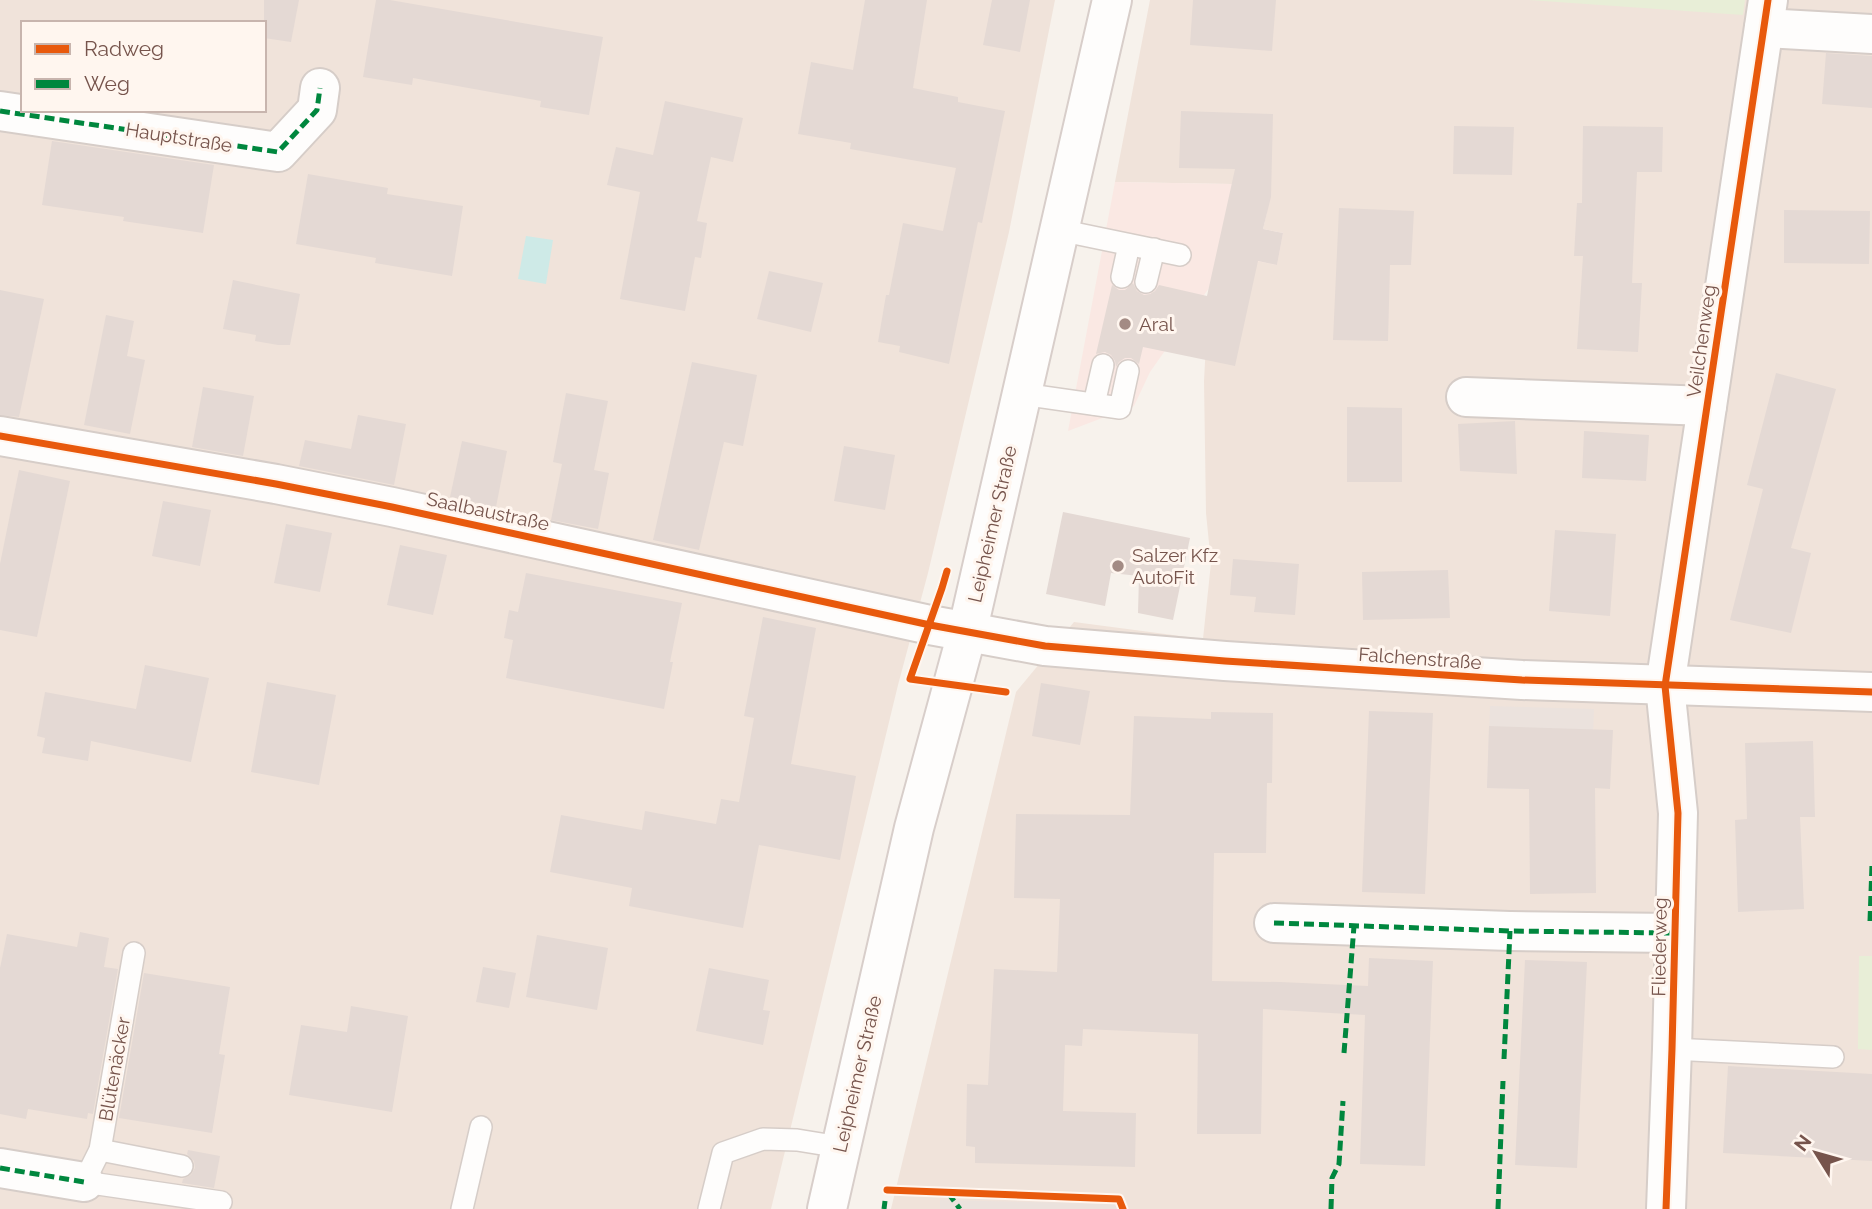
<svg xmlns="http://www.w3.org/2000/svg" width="1872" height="1209" viewBox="0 0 1872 1209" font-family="Raleway,sans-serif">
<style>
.residential{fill:#f0e3da;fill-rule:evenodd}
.commercial{fill:#fae8e3}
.industrial{fill:#ebe2dd}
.green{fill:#e8eed7}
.water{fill:#ceeae7}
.building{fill:#e4d9d4}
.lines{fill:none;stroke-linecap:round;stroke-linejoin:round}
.service-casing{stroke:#d6cdc8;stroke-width:24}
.minor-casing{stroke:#d6cdc8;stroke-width:42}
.secondary-casing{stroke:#d8ceca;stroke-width:42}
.service{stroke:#fefdfc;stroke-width:21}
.minor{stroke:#fefdfc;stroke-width:38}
.secondary{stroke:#fefdfc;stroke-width:38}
.quiet{stroke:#00873e;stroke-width:5;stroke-dasharray:10 5;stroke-linecap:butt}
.cycleway-casing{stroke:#fff6ef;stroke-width:11}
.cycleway{stroke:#e8590c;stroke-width:7}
.poi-dot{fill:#a38b84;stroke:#fff6ef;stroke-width:2.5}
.labels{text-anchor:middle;stroke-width:6;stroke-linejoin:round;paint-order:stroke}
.street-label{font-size:19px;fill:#76544c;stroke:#fff6ef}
.poi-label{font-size:19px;fill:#76544c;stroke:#fff6ef;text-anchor:start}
</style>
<rect width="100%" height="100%" fill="#f7f2ec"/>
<g class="residential">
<path d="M0,0H1055L1009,232L928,573L898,685L771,1209H0ZM23,23H264V110H23Z"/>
<polygon points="1150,0 1872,0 1872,1209 891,1209 1016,692 1074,622 1203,639 1211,563 1206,513 1204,381 1209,287 1256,260 1283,233 1263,229 1267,212 1227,203 1231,184 1115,182"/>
</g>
<polygon class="commercial" points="1115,182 1232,184 1267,211 1263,229 1283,233 1277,265 1256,261 1209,288 1150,372 1134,406 1068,431"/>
<g class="industrial">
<polygon points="1490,706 1594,709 1591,791 1487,788"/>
<polygon points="940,1200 1120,1204 1120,1209 910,1209 940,1209"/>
</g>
<g class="green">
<polygon points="1529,0 1745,0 1743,15"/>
<polygon points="1859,956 1872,956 1872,1050 1858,1049"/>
</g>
<polygon class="water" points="526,236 553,240 546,284 518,279"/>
<g class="building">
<polygon points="264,0 299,0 291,42 264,38"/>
<polygon points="376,0 390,0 603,37 589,115 540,107 541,101 413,78 412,85 363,77"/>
<polygon points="865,0 927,0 913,88 958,97 958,102 1005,111 982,223 978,222 949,364 899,352 900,346 878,342 886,295 889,295 903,223 943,231 956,168 850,149 851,143 798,134 811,62 853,70"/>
<polygon points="992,0 1030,0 1020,52 983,45"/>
<polygon points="1193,0 1276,0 1272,51 1190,45"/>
<polygon points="1826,53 1872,56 1872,108 1822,104"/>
<polygon points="665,101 743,118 733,162 711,157 697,221 707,223 701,258 695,257 685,311 620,299 640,192 607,185 616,147 653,155"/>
<polygon points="1181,111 1273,114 1271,197 1263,229 1283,233 1277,265 1258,261 1235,366 1143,347 1139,364 1131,358 1125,358 1119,362 1116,367 1115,361 1111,355 1105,352 1096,354 1112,285 1119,290 1125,290 1133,283 1137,291 1144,295 1150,294 1155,291 1159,285 1207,296 1235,169 1179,168"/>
<polygon points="1454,126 1514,127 1512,175 1453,174"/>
<polygon points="1583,126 1663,127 1662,172 1637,172 1632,283 1642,283 1638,352 1577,349 1583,256 1574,256 1577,203 1582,203"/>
<polygon points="52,141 214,165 203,233 123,221 124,217 42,205"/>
<polygon points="308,174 388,188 387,194 463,206 452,276 375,263 376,258 296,244"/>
<polygon points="1339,208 1414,211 1411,265 1390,265 1388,341 1333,340"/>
<polygon points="1784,210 1870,211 1869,264 1784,263"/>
<polygon points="769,271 823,283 811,332 757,319"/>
<polygon points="233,280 300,294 290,345 278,345 255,341 256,335 223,329"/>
<polygon points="0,290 44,299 19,417 0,415"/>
<polygon points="106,315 134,321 127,356 145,360 130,434 84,425"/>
<polygon points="692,362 757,375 743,446 724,442 699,550 653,540"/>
<polygon points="1776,373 1836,389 1791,548 1811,553 1791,633 1730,620 1763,489 1747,485"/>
<polygon points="203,387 254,396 243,456 192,447"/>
<polygon points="566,393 608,401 594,470 609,473 598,529 551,520 562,464 553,462"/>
<polygon points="1347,407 1402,408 1402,482 1347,482"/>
<polygon points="358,415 406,424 394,485 299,466 305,440 351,449"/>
<polygon points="1515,421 1517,474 1460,471 1458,424"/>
<polygon points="1584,431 1649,435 1646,481 1582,478"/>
<polygon points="462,441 507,451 496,507 450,497"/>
<polygon points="844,446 895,455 885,510 834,501"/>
<polygon points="19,470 70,481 37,637 0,630 0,564"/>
<polygon points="163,501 211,510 200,566 152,556"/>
<polygon points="1063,512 1190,538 1173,620 1138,613 1139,576 1111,573 1105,606 1046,594"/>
<polygon points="286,524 332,533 320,592 274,583"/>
<polygon points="1555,530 1616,534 1610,616 1549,611"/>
<polygon points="400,545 447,555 433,615 387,605"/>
<polygon points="1233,559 1299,564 1295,615 1254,612 1256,597 1230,595"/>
<polygon points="1448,570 1450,618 1363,620 1362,572"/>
<polygon points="526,573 682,603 670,662 673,662 664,709 506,678 513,640 504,638 509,610 518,612"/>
<polygon points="763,617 816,628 791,764 856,776 840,860 759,845 743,928 629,906 632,888 550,872 561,815 642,830 645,811 716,824 721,799 739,802 754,718 744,716"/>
<polygon points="145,665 209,678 191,762 91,741 88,761 42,753 45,738 37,736 45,692 136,709"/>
<polygon points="267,682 336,695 319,785 251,772"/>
<polygon points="1041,683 1090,691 1080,745 1032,736"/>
<polygon points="1369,711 1433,713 1425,894 1362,892"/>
<polygon points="1211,712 1273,713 1272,783 1267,783 1266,853 1214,853 1212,981 1280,982 1368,986 1369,958 1433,961 1425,1166 1360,1164 1365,1015 1263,1009 1261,1134 1197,1134 1198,1034 1083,1029 1082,1046 1065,1045 1063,1111 1136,1113 1135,1167 975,1163 975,1147 966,1146 967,1084 988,1085 994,969 1057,972 1060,899 1014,898 1016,814 1130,815 1134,716 1211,719"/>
<polygon points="1489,726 1613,730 1610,789 1595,788 1596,893 1530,894 1529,789 1487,788"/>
<polygon points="1813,741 1815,817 1800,817 1804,909 1738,912 1735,820 1747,819 1745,743"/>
<polygon points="80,932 109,938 104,967 118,969 93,1114 88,1113 87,1119 28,1109 26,1119 0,1114 0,968 7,934 77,947"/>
<polygon points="537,935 608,948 597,1010 526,997"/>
<polygon points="1525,960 1587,962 1577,1168 1515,1165"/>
<polygon points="483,967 516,973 509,1008 476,1002"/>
<polygon points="709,968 769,980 763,1010 770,1011 763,1045 696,1031"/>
<polygon points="144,973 230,987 219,1054 225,1055 212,1133 119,1118"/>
<polygon points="351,1006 408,1016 392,1112 289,1095 301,1025 347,1032"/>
<polygon points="1728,1066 1872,1074 1872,1161 1723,1153"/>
<polygon points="188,1150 220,1156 214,1188 182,1183 183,1179 191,1175 195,1168 194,1161 187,1154"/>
</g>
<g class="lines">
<g class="service-casing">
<g id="service">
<polyline points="1059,230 1180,255"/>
<polyline points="1122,277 1129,245"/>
<polyline points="1146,282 1154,249"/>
<polyline points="1022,394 1120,408 1128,371"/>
<polyline points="1094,404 1103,365"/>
<polyline points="134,953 100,1150 84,1182 221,1202"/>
<polyline points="1672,1049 1833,1057"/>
<polyline points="100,1150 182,1166"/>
<polyline points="462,1209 481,1127"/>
<polyline points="709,1209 723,1153 763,1139 797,1140 840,1147"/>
</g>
</g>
<g class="minor-casing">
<g id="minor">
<polyline points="1764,28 1872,34"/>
<polyline points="0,111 278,152 317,110 320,88"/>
<polyline points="1466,397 1707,406"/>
<polyline points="0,436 276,484 392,507 930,625 1045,646 1225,661 1522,680 1872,692"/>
<polyline points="1274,923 1510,931 1674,933"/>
<polyline points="0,1168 84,1182"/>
<polyline points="1666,1209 1672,1049 1678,813 1665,686 1768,0"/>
</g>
</g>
<g class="secondary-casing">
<polyline id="secondary" points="827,1209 914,828 967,633 1112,0"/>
</g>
<use href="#service" class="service"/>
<use href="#minor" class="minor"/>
<use href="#secondary" class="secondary"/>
<g class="quiet">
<polyline points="0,111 278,152 317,110 320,88"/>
<polyline points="1870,921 1872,865"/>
<polyline points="1274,923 1510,931 1674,933"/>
<polyline points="1344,1053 1354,926"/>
<polyline points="1504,1059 1510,931"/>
<polyline points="0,1168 84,1182"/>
<polyline points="948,1193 960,1209"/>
<polyline points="884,1209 885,1201"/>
<polyline points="1331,1209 1332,1178 1339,1164 1343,1101"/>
<polyline points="1498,1209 1503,1081"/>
</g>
<g class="cycleway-casing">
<g id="cycleway">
<polyline points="0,436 276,484 392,507 930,625 1045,646 1225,661 1522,680 1872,692"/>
<polyline points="947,571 942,588 910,679 1006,692"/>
<polyline points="887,1190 1119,1199 1123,1209"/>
<polyline points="1666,1209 1672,1049 1678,813 1665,686 1768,0"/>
</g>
</g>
<use href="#cycleway" class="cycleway"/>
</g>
<g class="poi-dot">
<circle cx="1125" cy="324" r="7"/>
<circle cx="1118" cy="566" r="7"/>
</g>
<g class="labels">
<g class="street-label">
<text transform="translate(179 137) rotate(9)" y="7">Hauptstraße</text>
<text transform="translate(1701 341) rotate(-82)" y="7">Veilchenweg</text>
<text transform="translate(488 511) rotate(12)" y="7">Saalbaustraße</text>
<text transform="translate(992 524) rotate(-77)" y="7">Leipheimer Straße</text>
<text transform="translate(1420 658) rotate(4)" y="7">Falchenstraße</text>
<text transform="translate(1659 947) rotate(-89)" y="7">Fliederweg</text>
<text transform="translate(114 1069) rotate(-80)" y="7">Blütenäcker</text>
<text transform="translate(857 1074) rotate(-77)" y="7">Leipheimer Straße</text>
</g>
<g class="poi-label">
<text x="1139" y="331">Aral</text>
<text x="1132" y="562">Salzer Kfz<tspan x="1132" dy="22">AutoFit</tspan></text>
</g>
</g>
<rect x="21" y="21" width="245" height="91" fill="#fff6ef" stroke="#c8b5ae" stroke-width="2"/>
<rect x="35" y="44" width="35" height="10" fill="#e8590c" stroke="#c8b5ae" stroke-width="2"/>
<text x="84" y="56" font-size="21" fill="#76544c">Radweg</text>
<rect x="35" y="79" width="35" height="10" fill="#00873e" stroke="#c8b5ae" stroke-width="2"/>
<text x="84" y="91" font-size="21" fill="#76544c">Weg</text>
<g transform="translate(1816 1153) rotate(307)" stroke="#fff6ef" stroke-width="5" paint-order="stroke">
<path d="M0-5L12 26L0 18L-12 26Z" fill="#76544c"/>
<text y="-10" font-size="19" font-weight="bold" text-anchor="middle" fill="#76544c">N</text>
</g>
</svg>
